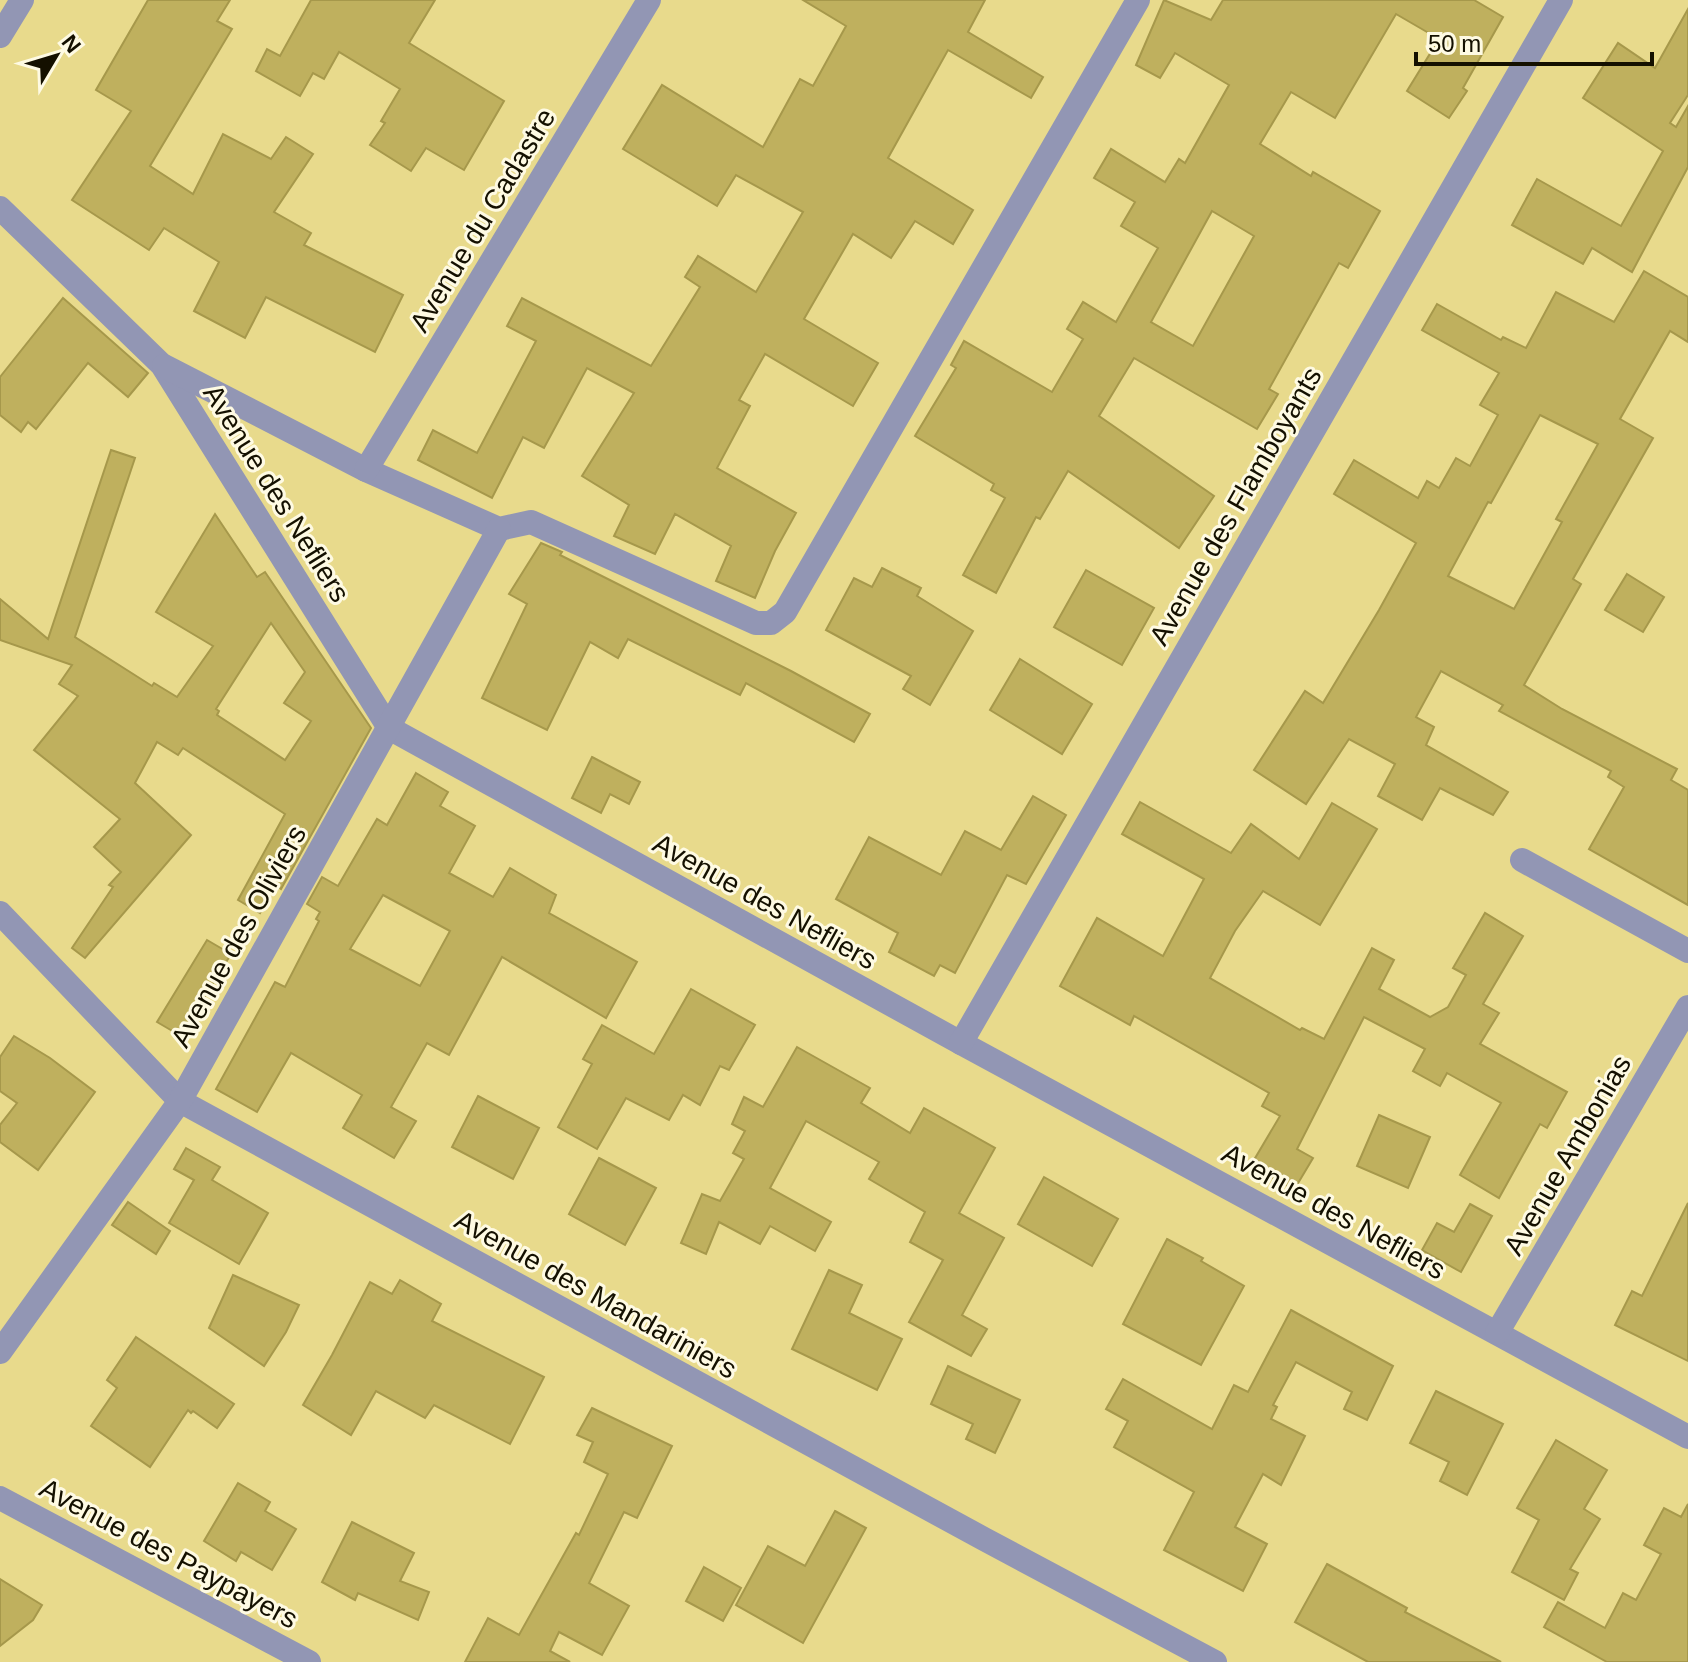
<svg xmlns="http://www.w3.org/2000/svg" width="1688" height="1662" viewBox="0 0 1688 1662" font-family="Helvetica,sans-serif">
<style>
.building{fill:#bfb05e;stroke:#a6984b;stroke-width:2;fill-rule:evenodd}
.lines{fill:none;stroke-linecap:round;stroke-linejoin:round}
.minor{stroke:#9296b4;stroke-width:24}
.labels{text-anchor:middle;stroke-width:6;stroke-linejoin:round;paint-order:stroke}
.street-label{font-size:28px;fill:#141000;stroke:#fefae3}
</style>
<rect width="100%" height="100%" fill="#e8da8c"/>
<g class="building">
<polygon points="148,0 230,0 217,21 232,29 150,166 193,194 223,134 271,159 286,137 313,154 274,212 311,233 304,245 403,295 375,352 266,297 245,338 194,311 219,262 164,228 149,250 72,200 131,111 96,90"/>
<polygon points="311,0 435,0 409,43 504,101 464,170 426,148 411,171 370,145 385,123 381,121 400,89 339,52 324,79 313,73 300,96 256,71 267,49 280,56"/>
<polygon points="803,0 985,0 968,32 1043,77 1031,98 948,50 888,158 973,210 953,244 915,221 891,258 853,234 804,319 878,363 853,406 765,354 739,400 750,406 717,468 796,513 775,551 755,598 716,581 731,546 675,514 655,554 614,536 629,505 582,476 634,393 587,368 544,448 523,437 492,498 418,460 433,430 477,453 536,341 507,326 522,298 651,366 700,287 685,277 698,256 756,292 803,212 736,175 717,206 623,149 662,85 763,147 800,79 813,86 846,26"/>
<path d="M1164,0L1211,20L1223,0H1474L1503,17L1463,88L1467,91L1449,118L1407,91L1439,39L1396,14L1335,118L1291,92L1260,144L1311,176L1313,172L1380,211L1348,268L1339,263L1269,389L1278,394L1257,429L1134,358L1099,416L1214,496L1179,548L1068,471L1040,519L1036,517L996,593L963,575L1005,498L991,490L994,484L915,436L956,368L951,365L964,341L1052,392L1083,339L1067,329L1083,302L1116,322L1158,248L1121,226L1135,202L1094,178L1111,149L1165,182L1179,159L1185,163L1229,85L1175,53L1160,78L1136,65ZM1212,211L1254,236L1193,346L1151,322Z"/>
<polygon points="1688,9 1688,95 1670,123 1676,127 1688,106 1688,167 1632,272 1592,248 1583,264 1512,225 1537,179 1621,226 1663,151 1583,98 1618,43 1655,68"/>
<path d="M1644,271L1688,297V342L1670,331L1620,419L1653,438L1573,579L1581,584L1524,685L1562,709L1677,769L1671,780L1688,790V905L1589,849L1624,787L1608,777L1611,771L1499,711L1503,705L1441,671L1416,717L1434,727L1426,745L1508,792L1493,815L1440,788L1422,820L1378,796L1395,764L1349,739L1306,804L1254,770L1305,691L1323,703L1379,610L1416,543L1334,494L1354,460L1418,498L1427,481L1439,488L1456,458L1470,466L1498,415L1480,405L1499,373L1422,330L1437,304L1501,340L1503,337L1526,348L1556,292L1614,322ZM1540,415L1598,444L1556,519L1562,522L1514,609L1448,576L1488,502L1491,503Z"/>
<polygon points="63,298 148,373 128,397 88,363 36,429 28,422 21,432 0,415 0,377"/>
<path d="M111,450L135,458L75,637L152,686L154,683L177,697L213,646L156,612L215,514L257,577L265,572L371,728L281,889L275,885L260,913L238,900L285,814L183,748L178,755L157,742L135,783L191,835L85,958L72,948L113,887L109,885L121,872L94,847L120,819L34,750L78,696L59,684L72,665L0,640V599L48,639ZM271,623L305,672L284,703L311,721L285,760L217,715L219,711L216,709Z"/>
<polygon points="541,543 562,552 560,555 791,671 870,714 854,742 746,683 740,695 628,639 618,658 590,642 547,730 482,698 527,604 509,594"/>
<polygon points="882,568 921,588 917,596 973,631 930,705 903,689 911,676 826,630 854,578 872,587"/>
<polygon points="1086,570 1154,608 1122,665 1054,627"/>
<polygon points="1627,574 1664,597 1643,632 1605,610"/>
<polygon points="1020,659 1092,704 1062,754 990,710"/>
<polygon points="592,757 640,782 629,804 610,794 601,813 572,798"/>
<path d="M416,773L448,792L440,806L475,826L449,873L493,897L510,868L556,895L549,913L637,962L606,1018L502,957L449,1055L427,1043L391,1107L416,1121L394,1158L343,1128L362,1095L291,1053L257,1112L216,1089L275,982L285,987L319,921L316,919L320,912L307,904L322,877L338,886L377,819L387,825ZM383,895L450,931L420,986L350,949Z"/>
<polygon points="1033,796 1066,815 1026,884 1007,875 955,973 940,965 934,976 889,952 898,933 836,899 869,837 941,875 965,831 1001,850"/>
<polygon points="1140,802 1231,853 1251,824 1299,859 1332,803 1377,829 1320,925 1263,891 1235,931 1210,978 1300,1030 1302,1028 1324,1039 1372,948 1394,960 1379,989 1430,1017 1448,1007 1466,975 1453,968 1485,913 1523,936 1483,1004 1499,1013 1480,1044 1567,1092 1547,1128 1540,1124 1499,1198 1460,1175 1501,1103 1447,1073 1440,1086 1413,1071 1425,1049 1364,1017 1297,1149 1313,1158 1294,1190 1251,1165 1280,1116 1262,1106 1269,1093 1134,1016 1130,1025 1060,986 1097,918 1163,956 1204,879 1122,834"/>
<polygon points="207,940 231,954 181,1036 157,1022"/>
<polygon points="691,989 755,1025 729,1070 720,1066 700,1105 683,1095 669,1120 626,1098 597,1149 558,1127 592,1064 583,1059 602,1025 654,1054"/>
<polygon points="14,1036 50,1058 95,1092 38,1170 0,1142 0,1125 17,1103 0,1091 0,1057"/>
<polygon points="797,1047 870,1088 861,1103 910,1133 924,1108 995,1148 959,1213 1004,1238 962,1315 987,1329 971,1356 909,1322 943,1260 910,1242 925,1212 869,1179 879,1162 806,1121 770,1188 831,1222 815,1251 770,1226 760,1244 719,1222 706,1254 681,1243 702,1194 720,1201 744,1159 733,1153 745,1131 732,1124 744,1097 763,1107"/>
<polygon points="478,1096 539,1128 513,1179 452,1147"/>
<polygon points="1379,1115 1430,1137 1408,1188 1357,1166"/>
<polygon points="186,1148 220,1167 212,1180 268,1213 239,1264 169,1223 194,1180 174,1169"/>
<polygon points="599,1158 656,1188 625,1245 569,1214"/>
<polygon points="1044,1177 1118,1219 1092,1266 1018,1224"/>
<polygon points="128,1202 170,1231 156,1254 112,1225"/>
<polygon points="1688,1203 1688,1361 1615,1325 1632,1291 1642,1296"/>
<polygon points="1470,1204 1492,1216 1461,1272 1422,1250 1437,1223 1454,1232"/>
<polygon points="1167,1239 1203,1258 1201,1261 1244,1286 1201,1365 1123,1324"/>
<polygon points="829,1270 862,1285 849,1313 902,1339 877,1390 792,1349"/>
<polygon points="233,1275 299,1305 286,1332 264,1366 209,1328"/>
<polygon points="400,1280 441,1304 432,1321 544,1377 510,1444 434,1405 425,1418 376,1391 351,1435 303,1405 332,1355 370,1282 392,1294"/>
<polygon points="1291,1310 1393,1366 1367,1420 1344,1409 1352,1392 1296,1362 1273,1405 1277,1407 1271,1419 1305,1436 1281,1485 1263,1474 1235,1527 1267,1544 1243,1591 1164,1550 1194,1492 1114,1447 1128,1421 1106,1409 1123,1379 1212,1429 1234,1385 1248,1392"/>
<polygon points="136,1337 234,1404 217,1428 193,1411 191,1413 188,1410 150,1467 91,1426 117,1388 107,1380"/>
<polygon points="948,1366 1020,1400 995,1453 966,1439 973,1424 931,1404"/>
<polygon points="1436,1391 1503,1424 1467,1495 1440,1481 1449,1462 1410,1443"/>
<polygon points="592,1408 672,1446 637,1518 624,1512 589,1583 629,1606 602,1655 559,1632 550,1651 570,1662 465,1662 488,1618 519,1635 576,1533 579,1535 608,1474 584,1462 593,1442 577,1435"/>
<polygon points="1556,1440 1607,1470 1584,1509 1600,1519 1570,1569 1578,1573 1564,1600 1512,1572 1539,1520 1517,1508"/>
<polygon points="238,1483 270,1502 265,1511 296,1529 272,1570 241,1552 236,1561 204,1541"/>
<polygon points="1688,1504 1688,1662 1607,1662 1544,1627 1558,1602 1605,1628 1623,1593 1636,1600 1661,1554 1644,1545 1664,1508 1681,1517"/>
<polygon points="835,1511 866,1528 803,1643 736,1605 768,1546 805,1566"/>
<polygon points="352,1522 414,1553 400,1581 429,1592 418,1620 358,1593 355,1600 322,1582"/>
<polygon points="1327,1564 1407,1608 1405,1612 1501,1662 1368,1662 1295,1622"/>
<polygon points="704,1567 741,1588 723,1621 686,1601"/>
<polygon points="0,1579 42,1605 33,1620 0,1646"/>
</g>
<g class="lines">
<g class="minor">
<polyline points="0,36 22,0"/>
<polyline points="0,208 162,365 389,728 961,1043 1688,1437"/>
<polyline points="164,366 366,470 499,529 531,522 756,623 771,623 785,612 1138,0"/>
<polyline points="366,470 649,0"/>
<polyline points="1522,860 1688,951"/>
<polyline points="0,913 180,1101 984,1539 1215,1662"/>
<polyline points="961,1043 1561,0"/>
<polyline points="1497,1333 1688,1007"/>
<polyline points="0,1352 180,1101 499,529"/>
<polyline points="0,1498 309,1662"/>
</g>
</g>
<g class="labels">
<g class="street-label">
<text transform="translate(482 220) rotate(-59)" y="10">Avenue du Cadastre</text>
<text transform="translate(277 493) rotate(58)" y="10">Avenue des Nefliers</text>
<text transform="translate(1235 506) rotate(-60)" y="10">Avenue des Flamboyants</text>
<text transform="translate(765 901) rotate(29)" y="10">Avenue des Nefliers</text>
<text transform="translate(238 936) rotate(-61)" y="10">Avenue des Oliviers</text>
<text transform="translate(1567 1155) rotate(-60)" y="10">Avenue Ambonias</text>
<text transform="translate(1334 1211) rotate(29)" y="10">Avenue des Nefliers</text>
<text transform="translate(596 1294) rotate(29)" y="10">Avenue des Mandariniers</text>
<text transform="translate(169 1553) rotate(28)" y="10">Avenue des Paypayers</text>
</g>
</g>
<g transform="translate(56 56) rotate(52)" stroke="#fefae3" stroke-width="6" paint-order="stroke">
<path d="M0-6L14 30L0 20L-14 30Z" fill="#141000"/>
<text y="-12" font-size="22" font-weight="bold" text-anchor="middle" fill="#141000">N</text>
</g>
<path d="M1416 52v12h236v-12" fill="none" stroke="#141000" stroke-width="4"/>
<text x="1428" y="52" font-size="24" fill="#141000" stroke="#fefae3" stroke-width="6" paint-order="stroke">50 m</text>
</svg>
